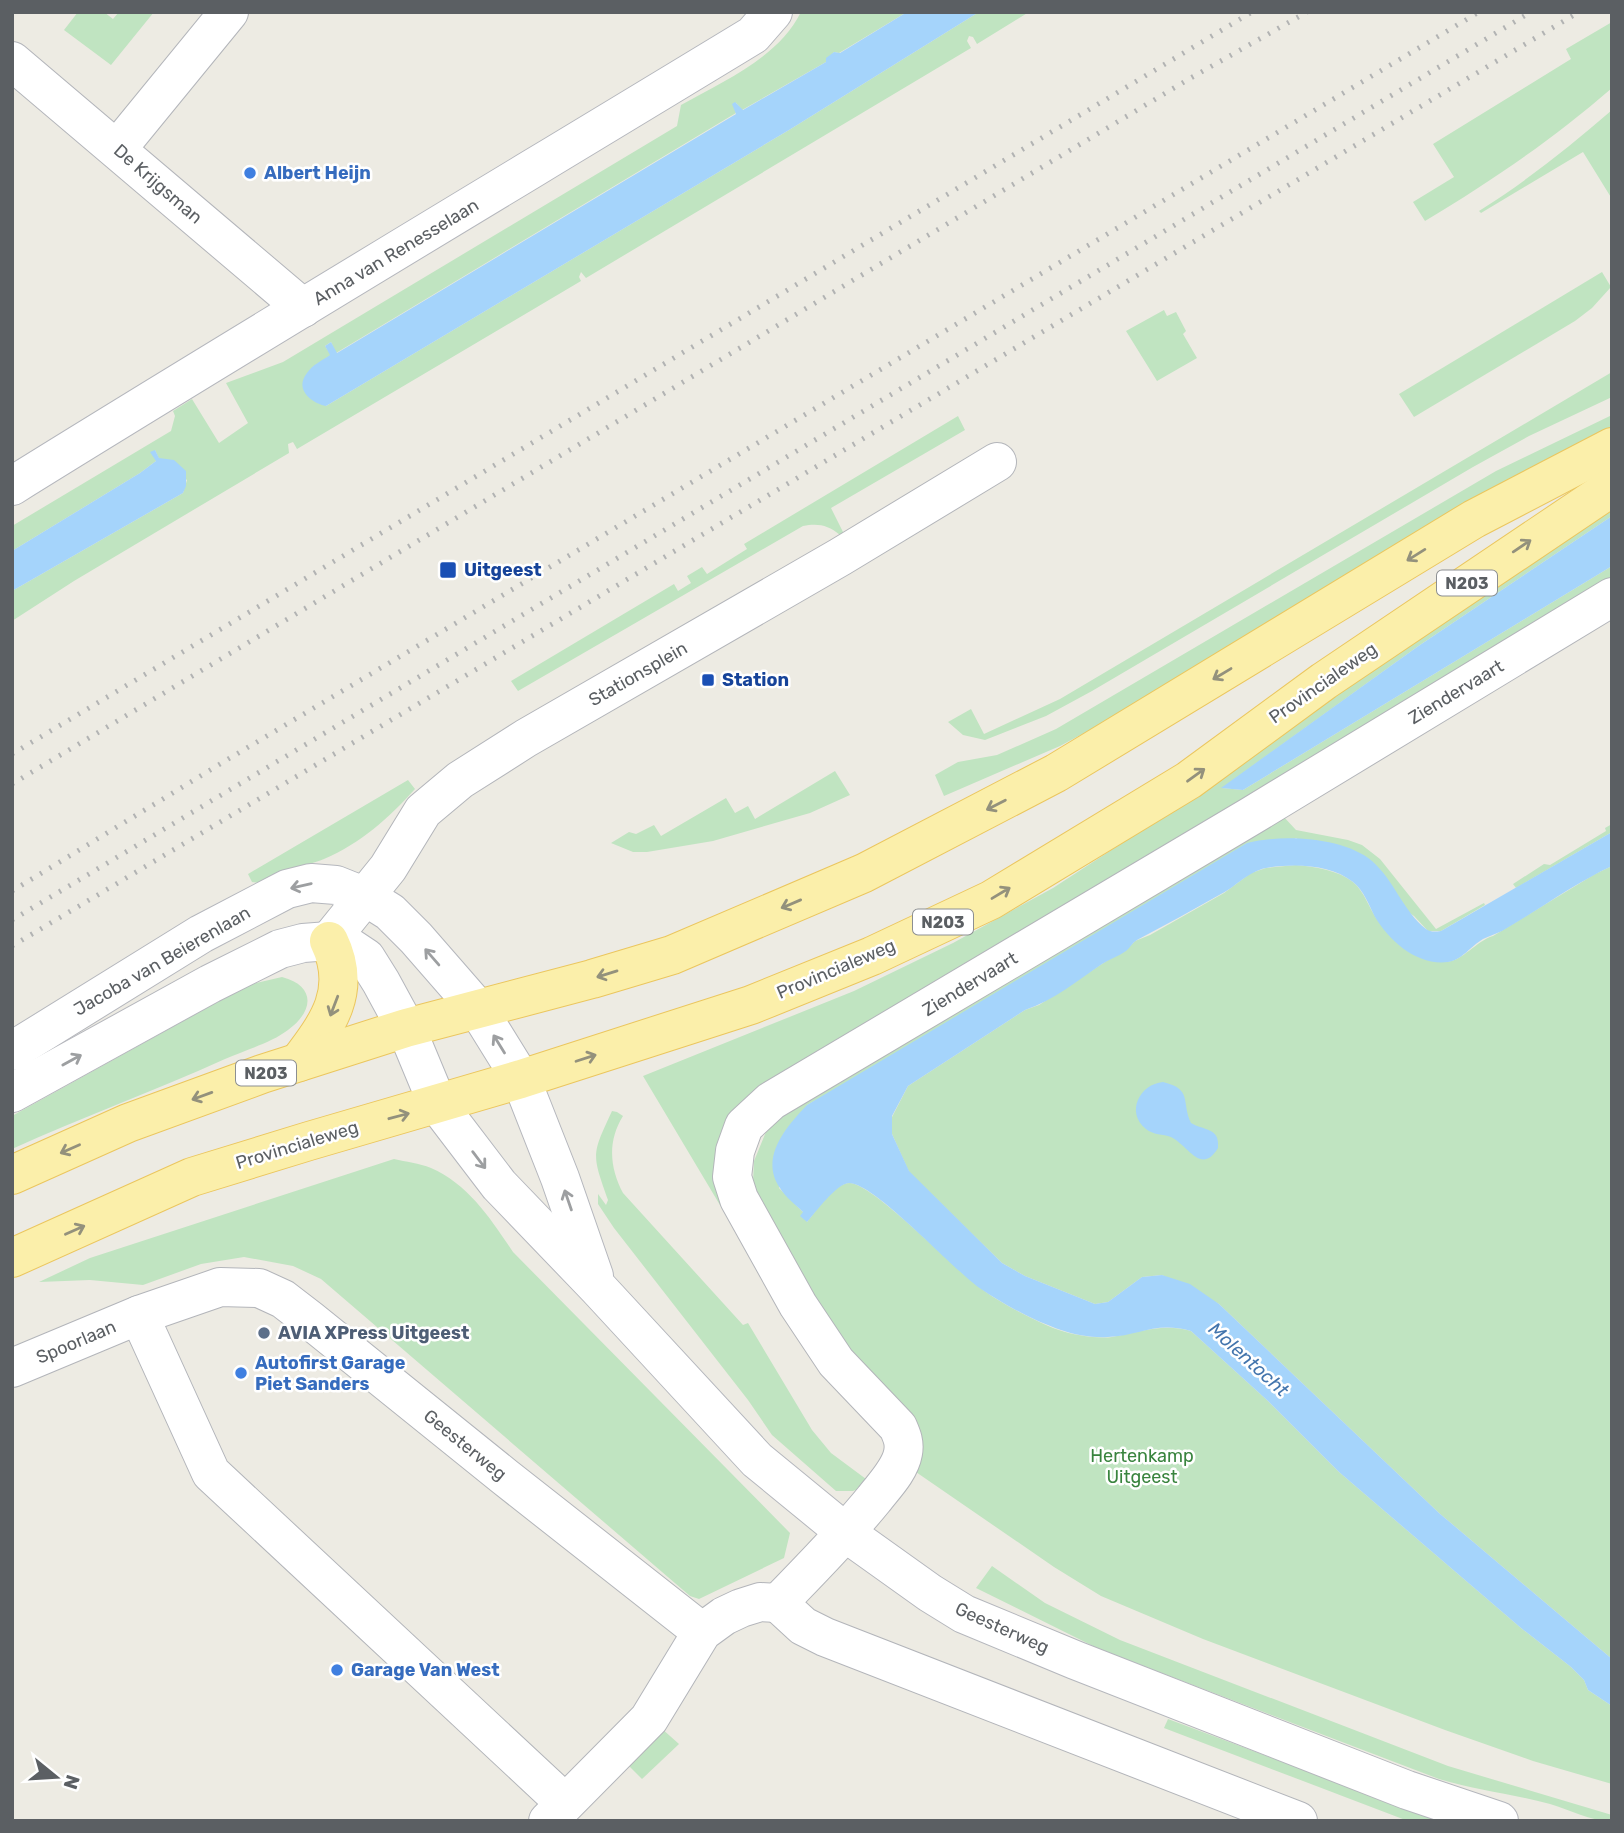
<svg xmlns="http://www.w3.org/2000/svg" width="1624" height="1833" viewBox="0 0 1624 1833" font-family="Rubik,sans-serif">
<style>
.green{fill:#c0e4c1}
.water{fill:#a5d4fb}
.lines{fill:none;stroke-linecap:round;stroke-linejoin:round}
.street-casing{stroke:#b3b5ba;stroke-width:40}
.secondary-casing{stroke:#b5b7bd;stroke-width:40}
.primary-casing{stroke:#ebc65e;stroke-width:40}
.street{stroke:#fff;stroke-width:38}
.secondary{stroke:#fff;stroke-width:38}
.primary{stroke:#fbefaa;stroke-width:38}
.rail{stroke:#b2b3b3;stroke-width:5;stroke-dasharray:2 9;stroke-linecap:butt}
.oneway{stroke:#93917c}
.oneway2{stroke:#9d9fa1}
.shop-dot{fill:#3f7fe0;stroke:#fff;stroke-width:2.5}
.transit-dot{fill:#1a4fb4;stroke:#fff;stroke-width:2.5}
.service-dot{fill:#5c6f8a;stroke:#fff;stroke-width:2.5}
.labels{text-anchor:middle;stroke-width:5;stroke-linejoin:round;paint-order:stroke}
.shield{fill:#fff;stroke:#8c8f92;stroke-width:2}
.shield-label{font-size:16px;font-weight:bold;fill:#5b5f63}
.shop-label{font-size:18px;font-weight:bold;fill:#366cbe;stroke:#fff;text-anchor:start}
.street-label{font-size:18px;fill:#5b5f63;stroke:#fff}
.transit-label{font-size:18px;font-weight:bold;fill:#164399;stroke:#fff;text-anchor:start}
.service-label{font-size:18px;font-weight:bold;fill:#4e5e75;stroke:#fff;text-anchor:start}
.park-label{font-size:18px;fill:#39843e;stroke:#fff}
.water-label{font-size:19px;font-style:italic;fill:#4375ad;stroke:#fff}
</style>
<rect width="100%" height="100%" fill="#edebe3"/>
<g class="green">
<polygon points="78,12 104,12 113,19 119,12 154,12 111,65 64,30"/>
<path d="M801,12H907L839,53L834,52L826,62L742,110L736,103L733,104L736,113L336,353L331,342L325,346L331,355L313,367L326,406L789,130L979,12H1029L977,44L973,37L969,36L967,41L971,48L586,278L581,272L579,277L581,281L297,449L293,442L288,444L289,453L74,581L12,621V591L183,493L187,480L159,459L155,450L156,461L140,473L12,551V526L171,431L175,416L173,411L192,399L219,443L248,423L226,383L283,362L677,126L681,105C724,81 778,58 801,12Z"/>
<path d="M1612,22V88C1552,140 1493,180 1425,221L1413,202L1454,177L1433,144L1571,59L1566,49Z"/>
<path d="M1612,110V199L1583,152L1481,213L1479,211C1527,181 1569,147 1612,110Z"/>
<polygon points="1602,272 1611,287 1592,308 1575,321 1414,417 1399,394"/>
<polygon points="1164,310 1167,316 1176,312 1186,331 1183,334 1197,358 1157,381 1126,331"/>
<polygon points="1612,372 1612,397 1529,436 1473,467 1092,691 1046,716 985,740 963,735 948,722 971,709 984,734 1060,699"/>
<polygon points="1612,415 1612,432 1086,732 1060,746 944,796 935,775 958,762 997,755 1056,729 1496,471"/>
<path d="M958,416L965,430L831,508L844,534L840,535C828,525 818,523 803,526L518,691L511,681L674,584L678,591L691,583L687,576L702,567L707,574L747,549L744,544Z"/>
<polygon points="1612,504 1612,516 1417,647 1222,788 1243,790 1612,566 1612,579 736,1111 779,1304 643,1076 854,991 953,943 1053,888 1216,782 1425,630"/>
<polygon points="835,771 850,795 810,813 713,841 647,852 633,852 611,843 629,832 636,834 654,825 661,836 726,798 735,813 748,806 755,819"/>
<path d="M408,780L415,789C388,819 361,843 324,859C314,863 303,865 292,870C278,876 267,885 252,882L248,874Z"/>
<path d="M1283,816L1296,830L1348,840L1362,845L1380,859L1436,929L1484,903L1485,905L1441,931H1428L1414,916L1296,838L807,1105L779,1188L804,1213L807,1222C817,1210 834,1183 850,1183C873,1184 955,1269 979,1287C998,1302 1037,1322 1059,1330C1073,1335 1098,1339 1112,1337C1140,1332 1163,1323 1191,1331L1268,1401L1339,1472L1521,1628L1571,1667L1584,1680L1588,1690L1612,1706V1784L1533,1761L1445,1730L1203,1639L1101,1596L1054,1567L913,1470L859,1369L767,1222L753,1182L754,1161L768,1127L781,1111Z"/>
<polygon points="1612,824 1612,832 1516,888 1513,884 1544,864 1550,865 1606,831 1605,828"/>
<path d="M1296,865C1315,867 1338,870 1353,882C1365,892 1369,909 1379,922C1389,936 1403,943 1417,951C1427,957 1435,963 1446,962C1463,961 1476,941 1493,936L1595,874L1612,866V1659L1439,1513L1219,1304L1162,1275L1142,1277L1108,1302L1095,1304L1025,1276L1002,1263L909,1172L892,1134V1117L908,1086L1025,1010L1039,1005L1108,960L1125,951L1135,941L1150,935L1224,893L1251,873L1266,868Z"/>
<path d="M282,977C316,986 314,1011 288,1030C271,1043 245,1050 225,1059C155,1091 82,1117 12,1149V1116L248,985Z"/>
<path d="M612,1111L617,1112L623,1116C607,1142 610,1168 623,1193L743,1325L748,1323L812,1430L831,1453L866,1479L863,1487L853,1491H836L772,1435L748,1400L614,1228L598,1204V1194L606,1205L608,1200C592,1154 591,1156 612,1111Z"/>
<path d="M394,1159C406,1162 419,1163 431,1168C468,1184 491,1219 513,1252L790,1533L784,1558L699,1599L690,1596L321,1279L293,1266L244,1257L201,1264L143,1285L90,1280L39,1282L90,1258Z"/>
<path d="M992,1566L1045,1603L1120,1640L1448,1766L1612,1815V1821C1589,1821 1571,1810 1550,1804C1513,1794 1475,1790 1439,1779L1099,1649L976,1588Z"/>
<polygon points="1168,1719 1440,1821 1408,1821 1164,1728"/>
<polygon points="661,1728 679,1744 642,1779 627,1764"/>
</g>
<g class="water">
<path d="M907,12H979L789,130L326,406C311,403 294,389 307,373C312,365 323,360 330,355L325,346L331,342L337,353L736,114L732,104L735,102L743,110L826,62V58L834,52L840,53Z"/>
<polygon points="155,450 159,458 174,460 186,471 186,486 183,493 12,591 12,551 140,473 156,461 150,452"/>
<polygon points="1612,516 1612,566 1243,790 1221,788 1417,647"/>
<path d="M1612,832V866C1573,884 1539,910 1502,931C1496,934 1489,936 1483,939C1471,946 1462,960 1448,962C1418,966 1390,942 1375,917C1369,905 1364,891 1353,882C1331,864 1293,863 1266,868C1247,872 1237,886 1221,894C1193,910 1165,925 1137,940C1132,943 1130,948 1126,951C1119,956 1110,959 1102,964C1078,980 1053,1001 1025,1010L908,1086L892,1116V1134L909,1171L1002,1263L1025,1276L1095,1304L1108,1302L1142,1277L1162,1275L1190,1284L1219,1304L1439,1513L1612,1659V1706L1588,1690L1584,1680L1571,1667L1521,1628L1339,1472L1268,1401L1191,1331C1155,1321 1140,1336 1108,1337C1093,1338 1075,1335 1061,1330C1036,1322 1003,1304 981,1289C954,1271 875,1183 849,1183C836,1184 816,1212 807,1222L800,1216L803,1212C796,1205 785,1197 780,1188C759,1158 786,1127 807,1105L1247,843C1281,834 1344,837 1372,861C1394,880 1403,911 1426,929C1430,932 1435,932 1441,931Z"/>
<path d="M1163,1082C1193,1089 1181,1102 1191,1123C1204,1131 1220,1127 1218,1148C1201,1176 1188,1145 1171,1137C1163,1134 1153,1135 1146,1129C1125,1112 1140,1084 1163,1082Z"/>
</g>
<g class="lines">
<g class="street-casing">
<g id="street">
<polyline points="12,61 303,308"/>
<polyline points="117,149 229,12"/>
<polyline points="329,941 388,868 423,811 460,780 526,738 840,557 997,462"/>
<polyline points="139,1315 211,1473 565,1803"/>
<polyline points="12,1368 139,1315 220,1287 259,1288 283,1299 309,1319 505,1477 702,1632"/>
<polyline points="778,1603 803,1626 825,1637 1298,1821"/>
<path d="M548,1821L649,1719L702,1632L724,1616L741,1608L760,1602L778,1603C811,1569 844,1536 874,1499C884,1486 900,1470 903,1453C905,1443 902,1436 898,1427L836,1362L798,1305L739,1199L732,1177L735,1151L744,1126L771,1101L1251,816L1612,597"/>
</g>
</g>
<g class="secondary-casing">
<g id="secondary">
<path d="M12,486C258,333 506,185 753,35L773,12"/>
<polyline points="12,1051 201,934 287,889 311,883 336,885 366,897 390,912 416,938 477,1008 521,1079 560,1178 594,1276"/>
<polyline points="12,1093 210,984 280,949 303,943 329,941 348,946 366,958 381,982 406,1028 438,1105 499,1185 598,1288 757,1460 846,1533 930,1593 964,1614 1075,1660 1407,1790 1499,1821"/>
</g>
</g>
<g class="primary-casing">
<g id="primary">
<path d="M299,1062C328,1024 353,990 329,941"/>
<polyline points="12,1175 128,1123 262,1074 406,1028 592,979 672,955 864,873 1056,773 1474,519 1612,447"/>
<polyline points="12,1258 192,1177 309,1141 521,1079 751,1005 872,956 991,900 1189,780 1324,681 1612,487"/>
</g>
</g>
<use href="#street" class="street"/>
<use href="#secondary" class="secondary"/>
<use href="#primary" class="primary"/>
<g class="rail">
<polyline points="12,754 1252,12"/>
<polyline points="12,784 1189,79 1307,12"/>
<polyline points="12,891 225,761 1479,12"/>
<polyline points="12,920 1531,12"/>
<polyline points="12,946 1579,12"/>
</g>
</g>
<defs><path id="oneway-shaft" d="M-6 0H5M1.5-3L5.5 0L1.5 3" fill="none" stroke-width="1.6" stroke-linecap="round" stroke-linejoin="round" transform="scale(1.75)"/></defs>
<g class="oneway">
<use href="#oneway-shaft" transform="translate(1522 546) rotate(-34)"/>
<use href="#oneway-shaft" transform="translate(1416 555) rotate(148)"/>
<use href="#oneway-shaft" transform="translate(1222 674) rotate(149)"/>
<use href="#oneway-shaft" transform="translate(1196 775) rotate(-36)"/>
<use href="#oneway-shaft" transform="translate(996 805) rotate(153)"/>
<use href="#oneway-shaft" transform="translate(1001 893) rotate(-31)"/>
<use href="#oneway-shaft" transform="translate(791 904) rotate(157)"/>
<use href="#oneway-shaft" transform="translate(607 974) rotate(163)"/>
<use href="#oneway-shaft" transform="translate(334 1006) rotate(111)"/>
<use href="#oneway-shaft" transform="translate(586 1058) rotate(-18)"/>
<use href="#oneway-shaft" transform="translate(202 1096) rotate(160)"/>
<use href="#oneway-shaft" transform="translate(399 1116) rotate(-15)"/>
<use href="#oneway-shaft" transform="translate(70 1149) rotate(156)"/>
<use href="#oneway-shaft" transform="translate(75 1230) rotate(-24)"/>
</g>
<g class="oneway2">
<use href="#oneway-shaft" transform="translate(301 886) rotate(167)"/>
<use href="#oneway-shaft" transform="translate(432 957) rotate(-131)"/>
<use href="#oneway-shaft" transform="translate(499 1044) rotate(-122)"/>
<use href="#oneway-shaft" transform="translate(72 1060) rotate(-29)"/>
<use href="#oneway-shaft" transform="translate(479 1160) rotate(53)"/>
<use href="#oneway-shaft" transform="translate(568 1200) rotate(-109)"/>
</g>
<g class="shop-dot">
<circle cx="250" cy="173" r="7"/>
<circle cx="241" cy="1373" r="7"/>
<circle cx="337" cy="1670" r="7"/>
</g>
<g class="transit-dot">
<rect x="439" y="561" width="18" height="18" rx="3.5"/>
<rect x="701" y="673" width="14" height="14" rx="3.5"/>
</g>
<circle class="service-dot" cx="264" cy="1333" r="7"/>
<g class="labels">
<g class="shield">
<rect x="1437" y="570.5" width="60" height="25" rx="5"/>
<rect x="913" y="909.5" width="60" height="25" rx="5"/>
<rect x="236" y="1060.5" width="60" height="25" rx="5"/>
</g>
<g class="shield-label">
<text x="1467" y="589">N203</text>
<text x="943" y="928">N203</text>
<text x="266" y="1079">N203</text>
</g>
<g class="shop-label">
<text x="264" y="179">Albert Heijn</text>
<text x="255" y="1369">Autofirst Garage<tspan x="255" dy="21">Piet Sanders</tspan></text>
<text x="351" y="1676">Garage Van West</text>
</g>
<g class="street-label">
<text transform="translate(158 184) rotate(41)" y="6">De Krijgsman</text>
<text transform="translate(396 252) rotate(-31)" y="6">Anna van Renesselaan</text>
<text transform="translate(638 674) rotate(-30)" y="6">Stationsplein</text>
<text transform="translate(1323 683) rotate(-35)" y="6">Provincialeweg</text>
<text transform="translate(1456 692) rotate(-31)" y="6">Ziendervaart</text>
<text transform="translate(162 961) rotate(-30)" y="6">Jacoba van Beierenlaan</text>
<text transform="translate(836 969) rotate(-23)" y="6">Provincialeweg</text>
<text transform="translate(970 984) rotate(-31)" y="6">Ziendervaart</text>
<text transform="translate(297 1145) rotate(-17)" y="6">Provincialeweg</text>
<text transform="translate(76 1342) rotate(-23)" y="6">Spoorlaan</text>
<text transform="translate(465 1445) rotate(39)" y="6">Geesterweg</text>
<text transform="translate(1002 1628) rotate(24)" y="6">Geesterweg</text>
</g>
<g class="transit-label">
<text x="464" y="576">Uitgeest</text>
<text x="722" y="686">Station</text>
</g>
<g class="service-label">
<text x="278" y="1339">AVIA XPress Uitgeest</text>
</g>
<g class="park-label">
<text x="1142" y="1462">Hertenkamp<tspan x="1142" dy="21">Uitgeest</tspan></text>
</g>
<g class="water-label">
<text transform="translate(1249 1359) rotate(42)" y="7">Molentocht</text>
</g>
</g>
<rect width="1624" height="1833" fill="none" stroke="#5b5f63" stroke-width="28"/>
<g transform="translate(56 1777) rotate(108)" stroke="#ffffff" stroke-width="5" paint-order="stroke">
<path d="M0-5L12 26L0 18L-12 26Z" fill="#5b5f63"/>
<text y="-10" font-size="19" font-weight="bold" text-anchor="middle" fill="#5b5f63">N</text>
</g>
</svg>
